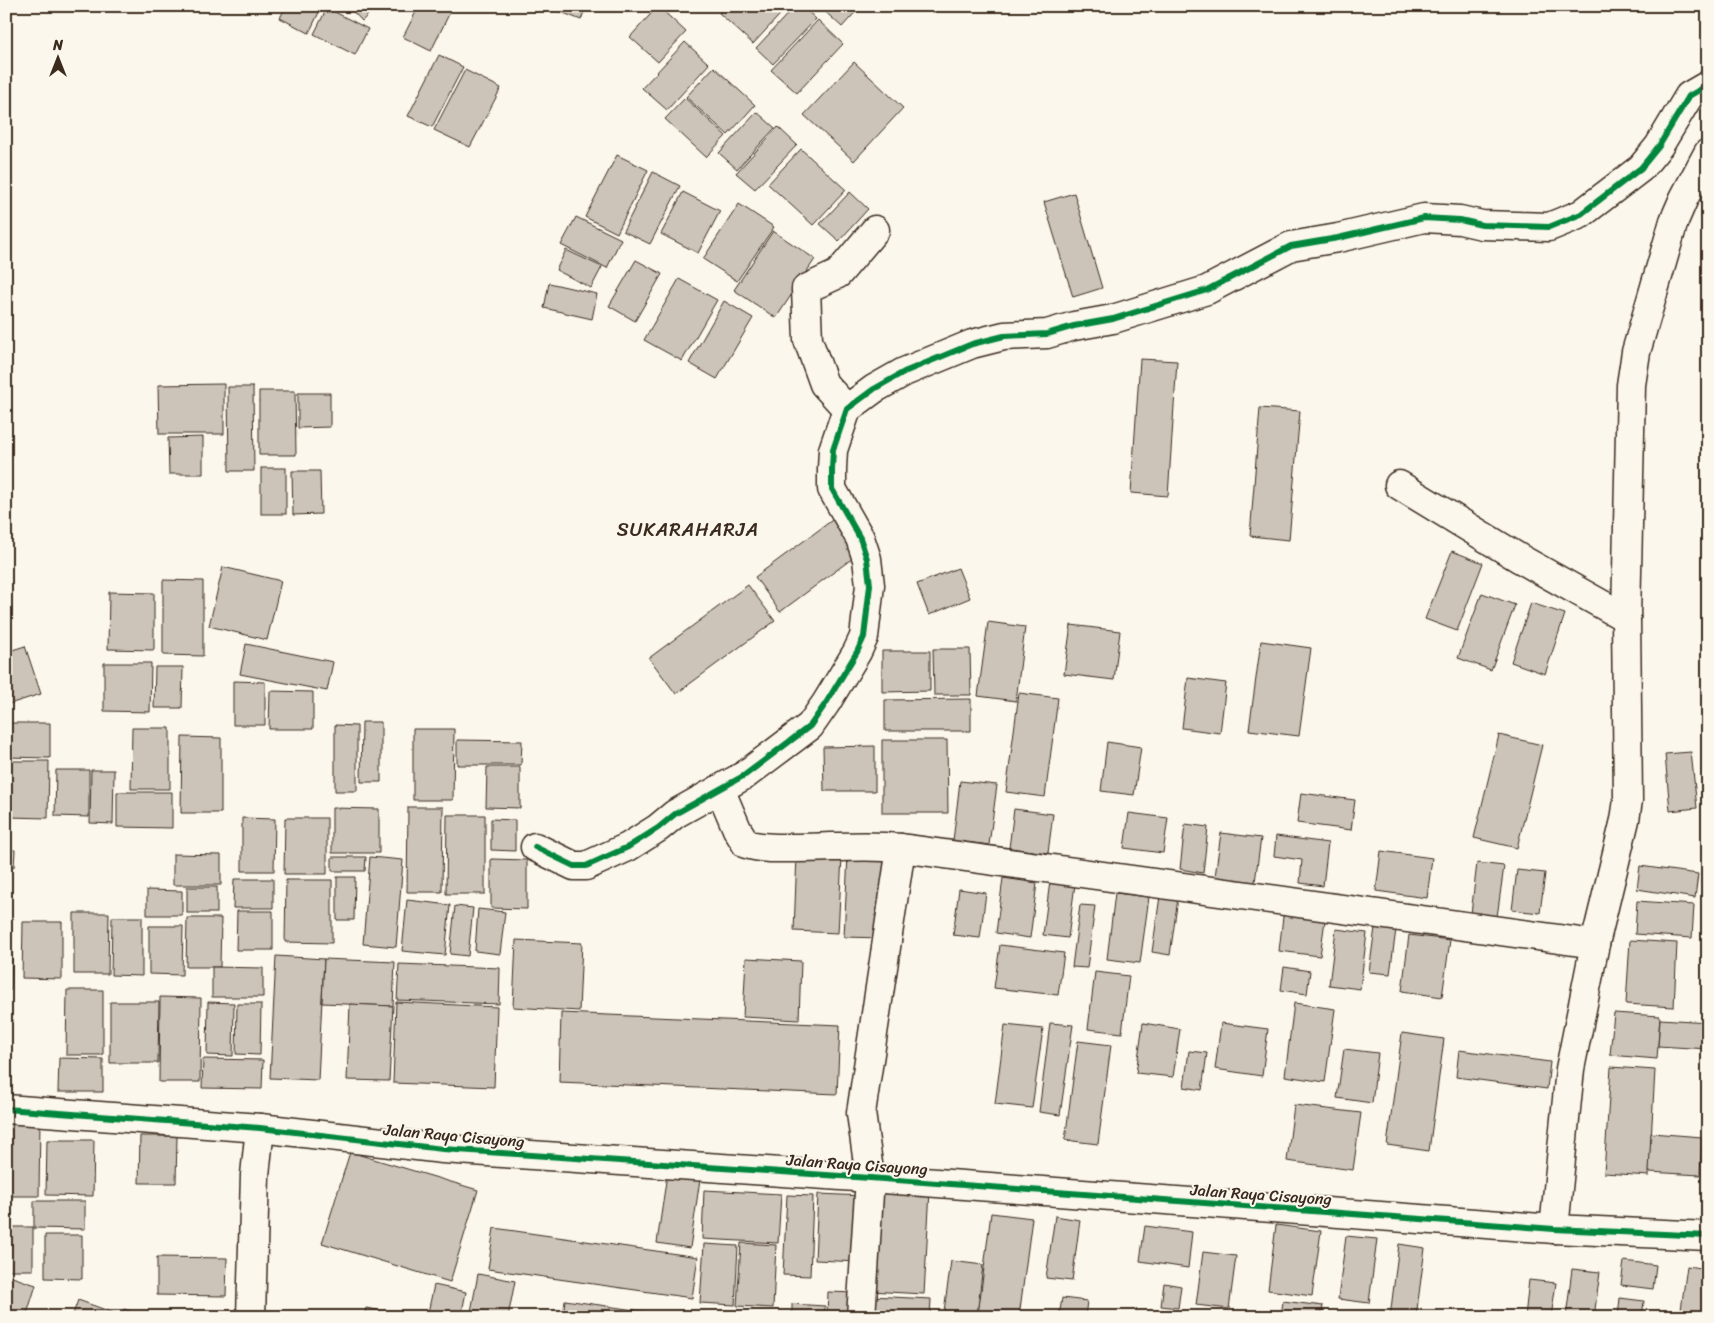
<svg xmlns="http://www.w3.org/2000/svg" width="1714" height="1323" viewBox="0 0 1714 1323" font-family="Sriracha,sans-serif">
<style>
.building{fill:#ccc4b9;stroke:#3b2a1e}
.lines{fill:none;stroke-linecap:round;stroke-linejoin:round}
.street-casing{stroke:#3b2a1e;stroke-width:31}
.street{stroke:#fbf7ec;stroke-width:28}
.cycleway-casing{stroke:#fbf7ec;stroke-width:9}
.cycleway{stroke:#00873e;stroke-width:6}
.labels{text-anchor:middle;stroke-width:4;stroke-linejoin:round;paint-order:stroke}
.street-label{font-size:16px;fill:#3b2a1e;stroke:#fbf7ec}
.quarter-label{font-size:19px;letter-spacing:1px;fill:#3b2a1e;stroke:#fbf7ec}
</style>
<rect width="100%" height="100%" fill="#fbf7ec"/>
<filter id="ink" filterUnits="userSpaceOnUse"><feTurbulence type="fractalNoise" baseFrequency=".02" numOctaves="2"/><feDisplacementMap in="SourceGraphic" scale="10" xChannelSelector="R" yChannelSelector="G"/><feConvolveMatrix kernelMatrix="1 2 1 2 8 2 1 2 1" color-interpolation-filters="sRGB"/></filter>
<g filter="url(#ink)">
<g class="building">
<polygon points="286,6 322,6 309,33 280,18"/>
<polygon points="348,6 377,6 362,21"/>
<polygon points="419,6 453,6 431,51 403,37"/>
<polygon points="557,6 586,6 581,20 556,10"/>
<polygon points="658,6 686,32 658,62 630,37"/>
<polygon points="725,6 788,6 753,44 719,13"/>
<polygon points="795,6 802,6 816,19 773,64 756,48"/>
<polygon points="819,6 861,6 842,27"/>
<polygon points="327,8 368,29 355,55 314,34"/>
<polygon points="818,20 843,44 797,93 771,70"/>
<polygon points="685,42 709,64 667,110 642,88"/>
<polygon points="439,55 463,67 432,127 408,116"/>
<polygon points="854,62 903,108 854,161 804,115"/>
<polygon points="714,67 755,105 728,135 686,97"/>
<polygon points="465,70 501,88 470,147 434,130"/>
<polygon points="685,98 726,136 706,157 665,119"/>
<polygon points="757,112 775,128 737,169 719,153"/>
<polygon points="778,127 797,145 755,189 736,173"/>
<polygon points="801,149 846,190 813,225 768,184"/>
<polygon points="617,155 648,170 617,233 585,217"/>
<polygon points="653,172 680,186 650,244 623,231"/>
<polygon points="683,192 720,211 698,253 661,234"/>
<polygon points="850,192 868,209 839,241 820,224"/>
<polygon points="1074,193 1102,288 1073,297 1044,202"/>
<polygon points="739,204 774,227 737,281 703,259"/>
<polygon points="576,217 621,239 607,268 561,245"/>
<polygon points="773,231 815,259 776,318 734,290"/>
<polygon points="566,250 602,267 591,288 556,270"/>
<polygon points="636,260 662,274 635,321 609,306"/>
<polygon points="679,279 717,300 682,361 644,340"/>
<polygon points="549,283 597,294 592,319 544,308"/>
<polygon points="724,301 753,318 717,379 689,363"/>
<polygon points="1140,359 1177,361 1168,496 1131,493"/>
<polygon points="224,384 224,434 159,434 158,385"/>
<polygon points="228,387 253,387 254,471 229,471"/>
<polygon points="259,391 295,391 296,455 259,455"/>
<polygon points="298,393 330,393 330,427 298,428"/>
<polygon points="1260,408 1300,411 1289,540 1250,536"/>
<polygon points="203,437 203,474 169,474 168,438"/>
<rect x="261" y="468" width="25" height="46"/>
<polygon points="292,471 320,471 321,514 293,515"/>
<polygon points="835,518 861,552 780,612 755,577"/>
<polygon points="1452,551 1483,563 1457,631 1425,619"/>
<polygon points="223,567 281,581 267,640 209,626"/>
<polygon points="958,568 970,598 929,615 917,584"/>
<polygon points="163,580 203,581 203,656 163,655"/>
<polygon points="748,585 775,621 676,694 649,658"/>
<polygon points="109,592 154,593 154,650 108,649"/>
<polygon points="1482,593 1515,605 1491,670 1458,658"/>
<polygon points="1531,603 1565,614 1545,674 1511,662"/>
<polygon points="988,622 1025,627 1016,701 978,696"/>
<polygon points="1071,625 1120,631 1114,680 1064,674"/>
<polygon points="1261,641 1311,648 1299,736 1249,730"/>
<polygon points="246,644 333,662 327,691 240,674"/>
<polygon points="25,646 41,694 6,705 6,652"/>
<polygon points="933,649 970,649 971,695 934,695"/>
<polygon points="882,651 930,651 930,691 882,692"/>
<polygon points="104,663 151,663 150,712 104,711"/>
<polygon points="155,667 183,667 182,708 154,708"/>
<polygon points="1188,678 1226,683 1220,733 1182,728"/>
<polygon points="233,681 265,682 265,725 233,725"/>
<polygon points="270,691 313,692 313,729 269,729"/>
<polygon points="1019,693 1058,698 1045,797 1006,792"/>
<polygon points="971,699 971,731 885,731 885,700"/>
<polygon points="362,722 381,722 381,782 361,782"/>
<polygon points="6,723 50,723 50,758 6,757"/>
<polygon points="335,725 357,726 357,791 335,791"/>
<polygon points="132,728 170,728 170,789 131,789"/>
<polygon points="413,729 454,729 453,800 413,800"/>
<polygon points="1499,735 1542,745 1517,848 1474,838"/>
<polygon points="182,737 221,738 221,813 181,813"/>
<polygon points="457,740 522,741 521,765 457,765"/>
<polygon points="882,740 947,740 948,813 882,813"/>
<polygon points="1107,742 1141,747 1134,795 1101,791"/>
<polygon points="875,746 875,791 824,791 823,747"/>
<polygon points="1691,752 1697,808 1670,811 1665,754"/>
<polygon points="9,761 49,761 48,818 8,817"/>
<polygon points="487,767 520,767 520,808 486,807"/>
<polygon points="56,770 89,770 89,817 55,816"/>
<polygon points="91,770 114,770 113,824 90,823"/>
<polygon points="960,781 997,785 989,845 953,841"/>
<polygon points="117,792 172,792 172,828 117,827"/>
<polygon points="1301,793 1355,800 1351,830 1297,823"/>
<polygon points="408,807 443,807 442,892 407,892"/>
<polygon points="332,808 379,809 379,853 332,853"/>
<polygon points="1014,809 1053,814 1048,853 1009,848"/>
<polygon points="1129,813 1168,818 1163,853 1124,848"/>
<polygon points="447,815 485,815 485,894 446,894"/>
<polygon points="242,818 275,819 274,871 242,871"/>
<polygon points="285,818 327,818 327,874 284,874"/>
<polygon points="491,819 515,820 515,851 491,850"/>
<polygon points="1185,824 1208,827 1203,873 1180,869"/>
<polygon points="1221,833 1261,838 1254,889 1214,884"/>
<polygon points="1276,836 1328,843 1323,886 1300,883 1302,860 1274,856"/>
<polygon points="6,849 15,850 14,867 6,867"/>
<polygon points="1381,851 1432,858 1427,898 1376,891"/>
<polygon points="173,854 221,855 221,885 173,885"/>
<polygon points="797,854 842,856 838,933 794,931"/>
<polygon points="848,855 887,856 883,938 844,937"/>
<polygon points="332,857 366,857 365,871 332,871"/>
<polygon points="370,857 403,860 396,947 363,944"/>
<polygon points="491,859 527,860 527,909 491,908"/>
<polygon points="1477,863 1504,866 1497,917 1471,914"/>
<polygon points="1640,866 1698,874 1695,898 1637,889"/>
<polygon points="1517,870 1545,873 1540,913 1512,910"/>
<polygon points="337,877 355,877 354,920 337,920"/>
<polygon points="1003,878 1037,883 1030,938 996,933"/>
<polygon points="234,879 273,879 273,908 233,908"/>
<polygon points="286,880 332,880 332,943 285,942"/>
<polygon points="1050,881 1075,884 1068,938 1043,935"/>
<rect x="187" y="887" width="30" height="26"/>
<polygon points="959,889 986,893 980,938 953,935"/>
<polygon points="147,890 182,891 182,915 147,915"/>
<polygon points="1115,893 1149,897 1140,963 1107,959"/>
<polygon points="1160,896 1178,898 1170,955 1152,952"/>
<polygon points="407,900 450,905 445,955 402,951"/>
<polygon points="1637,901 1694,905 1692,938 1635,934"/>
<polygon points="1080,905 1095,906 1087,968 1072,967"/>
<polygon points="455,906 473,908 468,956 450,954"/>
<polygon points="1284,908 1326,913 1320,956 1279,951"/>
<polygon points="478,909 505,912 500,954 475,951"/>
<polygon points="237,911 273,911 273,950 236,950"/>
<polygon points="74,913 109,913 108,974 74,974"/>
<polygon points="112,917 142,917 142,976 111,975"/>
<polygon points="187,918 221,918 220,967 186,967"/>
<polygon points="1376,920 1397,922 1390,974 1369,972"/>
<polygon points="23,922 62,922 62,979 22,978"/>
<polygon points="149,926 183,926 182,975 149,974"/>
<polygon points="1336,929 1367,933 1360,989 1329,985"/>
<polygon points="1409,935 1450,940 1442,997 1402,991"/>
<polygon points="516,940 582,943 579,1011 513,1007"/>
<polygon points="1630,940 1677,943 1674,1007 1626,1004"/>
<polygon points="1000,945 1064,953 1058,995 994,988"/>
<polygon points="6,948 12,949 11,990 6,990"/>
<polygon points="276,956 324,959 318,1080 270,1078"/>
<polygon points="746,958 801,961 799,1020 743,1017"/>
<polygon points="324,959 395,962 393,1006 322,1003"/>
<polygon points="399,964 500,968 499,1004 397,1000"/>
<polygon points="212,967 263,968 263,997 212,997"/>
<polygon points="1284,967 1310,971 1307,994 1281,990"/>
<polygon points="1095,972 1129,976 1122,1033 1088,1029"/>
<polygon points="67,990 103,990 103,1055 66,1055"/>
<polygon points="160,997 201,998 200,1082 159,1082"/>
<polygon points="110,1002 159,1002 158,1063 110,1063"/>
<polygon points="208,1002 234,1003 233,1056 207,1055"/>
<polygon points="396,1002 497,1007 494,1087 393,1083"/>
<polygon points="1294,1003 1335,1009 1325,1082 1285,1076"/>
<polygon points="237,1004 261,1004 260,1055 236,1054"/>
<polygon points="350,1004 393,1006 389,1081 347,1080"/>
<polygon points="561,1013 840,1025 837,1094 559,1082"/>
<polygon points="1614,1013 1660,1016 1657,1059 1610,1055"/>
<polygon points="1660,1019 1708,1022 1708,1049 1658,1046"/>
<polygon points="1050,1023 1073,1025 1060,1115 1039,1112"/>
<polygon points="1143,1023 1180,1029 1173,1077 1136,1073"/>
<polygon points="1221,1023 1268,1029 1262,1076 1215,1069"/>
<polygon points="1005,1025 1043,1029 1032,1108 995,1104"/>
<polygon points="1402,1033 1444,1039 1429,1151 1387,1145"/>
<polygon points="1078,1041 1111,1045 1098,1144 1065,1140"/>
<polygon points="1344,1049 1378,1053 1372,1103 1337,1098"/>
<polygon points="1459,1050 1550,1062 1547,1089 1456,1077"/>
<polygon points="1189,1051 1207,1053 1202,1090 1184,1087"/>
<polygon points="59,1058 103,1059 103,1092 58,1092"/>
<polygon points="203,1059 263,1060 262,1089 202,1088"/>
<polygon points="1611,1067 1655,1070 1649,1176 1604,1173"/>
<polygon points="1294,1105 1361,1113 1353,1170 1287,1161"/>
<polygon points="8,1118 40,1118 39,1196 7,1196"/>
<polygon points="1651,1133 1702,1137 1700,1175 1649,1172"/>
<polygon points="140,1136 177,1136 176,1183 139,1183"/>
<polygon points="47,1140 94,1140 93,1196 46,1195"/>
<polygon points="350,1152 478,1190 450,1282 322,1243"/>
<polygon points="667,1174 700,1179 690,1248 657,1243"/>
<polygon points="874,1188 930,1191 924,1294 869,1291"/>
<polygon points="704,1190 781,1194 778,1243 702,1239"/>
<polygon points="818,1194 864,1196 860,1262 815,1260"/>
<polygon points="787,1195 813,1196 810,1276 783,1275"/>
<polygon points="34,1201 85,1201 85,1229 34,1228"/>
<polygon points="991,1213 1032,1218 1019,1317 992,1317 978,1315"/>
<polygon points="1055,1216 1080,1220 1072,1281 1046,1278"/>
<polygon points="1276,1225 1321,1231 1312,1296 1268,1290"/>
<polygon points="1145,1226 1192,1232 1188,1268 1140,1261"/>
<rect x="6" y="1227" width="27" height="43"/>
<polygon points="494,1228 698,1257 692,1298 488,1269"/>
<polygon points="45,1235 82,1235 82,1279 45,1278"/>
<polygon points="1346,1236 1377,1239 1369,1303 1338,1299"/>
<polygon points="741,1243 776,1245 773,1308 737,1306"/>
<polygon points="704,1244 738,1246 735,1305 700,1303"/>
<polygon points="1399,1244 1425,1248 1416,1317 1390,1317"/>
<polygon points="1203,1252 1236,1256 1229,1309 1196,1305"/>
<polygon points="157,1257 227,1258 226,1296 157,1295"/>
<polygon points="951,1261 983,1265 977,1315 944,1311"/>
<polygon points="1624,1261 1656,1265 1653,1289 1621,1285"/>
<polygon points="1687,1266 1708,1269 1708,1317 1680,1317"/>
<polygon points="1572,1269 1600,1272 1594,1317 1566,1317"/>
<polygon points="478,1274 515,1281 508,1317 470,1317"/>
<polygon points="6,1275 36,1285 26,1317 6,1317"/>
<polygon points="1529,1280 1556,1283 1551,1317 1525,1317"/>
<polygon points="1164,1283 1181,1286 1178,1308 1161,1306"/>
<polygon points="434,1285 466,1292 461,1317 427,1317"/>
<polygon points="828,1292 856,1293 855,1317 827,1317"/>
<polygon points="870,1296 931,1299 930,1317 868,1317"/>
<polygon points="1062,1298 1087,1301 1085,1317 1059,1317"/>
<polygon points="1620,1298 1644,1301 1642,1317 1618,1317"/>
<polygon points="78,1300 117,1314 116,1317 72,1317"/>
<polygon points="565,1300 648,1312 647,1317 563,1317"/>
<polygon points="1283,1301 1323,1306 1321,1317 1281,1317"/>
<polygon points="792,1304 825,1306 824,1317 792,1317"/>
<polygon points="366,1308 413,1317 364,1317"/>
<polygon points="124,1309 146,1317 121,1317"/>
<polygon points="673,1312 697,1313 697,1317 673,1317"/>
<polygon points="700,1313 772,1317 700,1317"/>
</g>
<g class="lines">
<g class="street-casing">
<g id="street">
<polyline points="847,409 824,384 808,340 806,289 838,274 875,230"/>
<polyline points="1399,485 1519,558 1626,618"/>
<path d="M720,789L737,829L746,844C762,849 779,848 796,848C831,848 866,844 901,848L1595,944"/>
<polyline points="535,847 574,866 586,866 628,847 658,828 675,814 745,775 810,726 826,703 857,652 864,637 870,585 867,559 860,538 832,489 832,469 833,450 847,409 874,389 904,372 972,344 1004,336 1047,334 1074,326 1113,319 1207,290 1291,246 1338,238 1424,218 1460,220 1482,225 1549,227 1581,214 1641,168 1659,146 1689,96 1708,85"/>
<polyline points="6,1109 260,1128 443,1149 870,1178 1554,1229 1708,1236"/>
<polyline points="1554,1229 1570,1069 1595,944 1625,820 1628,800 1626,618 1631,385 1636,352 1674,221 1684,198 1708,153"/>
<polyline points="251,1317 255,1175 260,1128"/>
<polyline points="861,1317 870,1178 861,1113 901,848"/>
</g>
</g>
<use href="#street" class="street"/>
<g class="cycleway-casing">
<g id="cycleway">
<polyline points="535,847 574,866 586,866 628,847 658,828 675,814 745,775 810,726 826,703 857,652 864,637 870,585 867,559 860,538 832,489 832,469 833,450 847,409 874,389 904,372 972,344 1004,336 1047,334 1074,326 1113,319 1207,290 1291,246 1338,238 1424,218 1460,220 1482,225 1549,227 1581,214 1641,168 1659,146 1689,96 1708,85"/>
<polyline points="6,1109 260,1128 443,1149 870,1178 1554,1229 1708,1236"/>
</g>
</g>
<use href="#cycleway" class="cycleway"/>
</g>
</g>
<g class="labels">
<g class="street-label">
<text transform="translate(454 1135) rotate(5)" y="6">Jalan Raya Cisayong</text>
<text transform="translate(857 1164) rotate(4)" y="6">Jalan Raya Cisayong</text>
<text transform="translate(1261 1194) rotate(4)" y="6">Jalan Raya Cisayong</text>
</g>
<g class="quarter-label">
<text x="688" y="536">SUKARAHARJA</text>
</g>
</g>
<rect width="1714" height="1323" fill="none" stroke="#fbf7ec" stroke-width="25"/>
<rect x="12" y="12" width="1689" height="1298" fill="none" stroke="#3b2a1e" stroke-width="2" filter="url(#ink)"/>
<g transform="translate(58 58)" stroke="#fbf7ec" stroke-width="4" paint-order="stroke">
<path d="M0-4L9 19L0 12L-9 19Z" fill="#3b2a1e"/>
<text y="-8" font-size="14" font-weight="bold" text-anchor="middle" fill="#3b2a1e">N</text>
</g>
</svg>
